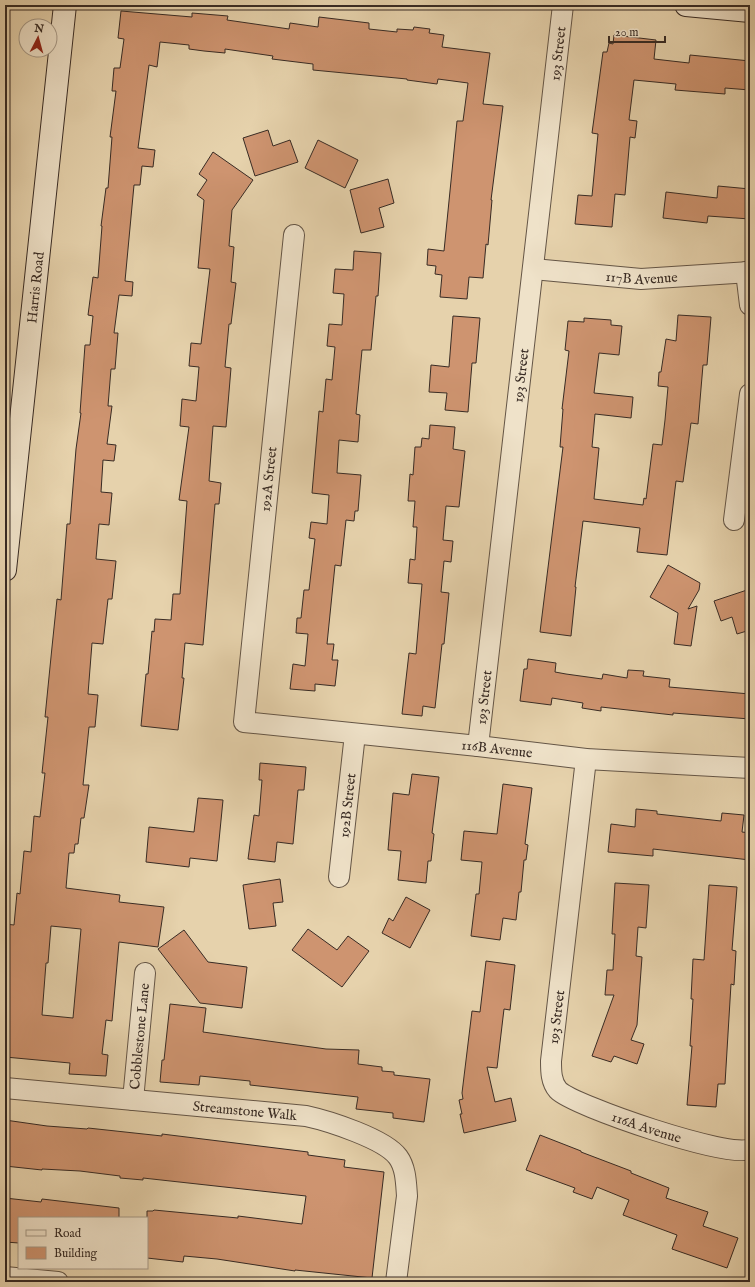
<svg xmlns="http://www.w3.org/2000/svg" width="755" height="1287" viewBox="0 0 755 1287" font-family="'IM FELL English',serif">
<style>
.building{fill:#ce9470;stroke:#382b24;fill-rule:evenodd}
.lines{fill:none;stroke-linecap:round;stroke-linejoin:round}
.minor-casing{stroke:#645546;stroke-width:22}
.secondary-casing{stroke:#382b24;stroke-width:24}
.minor{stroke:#efe2c9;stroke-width:20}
.secondary{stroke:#efe2c9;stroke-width:22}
.labels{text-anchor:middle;stroke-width:3;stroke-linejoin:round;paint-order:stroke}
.street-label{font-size:14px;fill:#382b24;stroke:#efe2c9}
</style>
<rect width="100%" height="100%" fill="#e6d2ac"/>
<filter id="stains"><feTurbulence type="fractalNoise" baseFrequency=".005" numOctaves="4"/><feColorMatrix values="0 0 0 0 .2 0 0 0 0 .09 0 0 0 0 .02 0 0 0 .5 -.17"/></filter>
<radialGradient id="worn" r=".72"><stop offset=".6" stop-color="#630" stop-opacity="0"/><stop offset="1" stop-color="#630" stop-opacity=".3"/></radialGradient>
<g class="building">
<path d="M121,11L192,17V13L228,16L227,20L289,29L290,23L318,27L319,17L369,23V29L397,32V29L413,30L414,27L430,29L429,33L444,35L442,47L490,53L483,104L503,106L491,200H492L488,245L486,244L483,278L469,277L467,299L440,297L442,275L435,274L436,266L427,265L428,249L444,251L457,121H463L468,83L438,79L437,84L407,80V79L313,70V64L272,59L273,56L225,49V53L204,51L189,49V45L160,42L157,67L149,65L138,148L155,150L153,167L142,166L140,185H134L125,281L133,282L132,296L119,295L114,333H118L115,369H111L108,406H112L107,444L116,445L114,461L103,460L101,492L112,493L109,525L99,524L96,559L116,561L112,599H108L103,644L92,643L88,694L98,695L95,727H89L83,785H89L84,818H81L78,844H75L74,853H69L66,888L120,895L119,902L164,907L158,947L119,942L112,1021L106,1020L102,1054L108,1055L106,1076L69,1074L70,1063L5,1057V924L14,925L17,893L20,894L24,851L31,852L34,816L40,817L45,773H42L48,717H45L52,647L57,599L61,600L67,524H70L76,449L81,413H80L85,345H90L93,316L88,315L93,277L98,278L102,226H101L106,188H108L112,137H110L116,91H112L114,68H120L124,39L118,38ZM51,926L81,929L73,1018L42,1015L46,963H48Z"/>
<polygon points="614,35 656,40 654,59 689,63 690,55 750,61 750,90 725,88 725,94 675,90 676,84 634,80 629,120 637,121 635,138 630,137 625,195 615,194 612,227 575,224 578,195 592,196 598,134 592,133 603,52 607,52 609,43 613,44"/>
<polygon points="268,130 273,146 290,140 298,162 255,176 243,138"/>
<polygon points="318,140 358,160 345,188 305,168"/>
<polygon points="213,152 253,180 232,210 229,246 234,247 231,282 236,283 231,324 229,324 225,367 231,368 228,404 226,427 213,426 209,481 221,483 219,504 215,504 203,645 185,643 182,678 184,678 178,730 141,726 146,674 148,674 152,631 154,632 155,619 171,620 173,594 180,594 187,501 179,500 189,427 180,426 182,399 196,401 199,367 189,366 191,343 201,344 210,269 198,268 204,200 197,195 207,180 199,174"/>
<polygon points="388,179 394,203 379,208 384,227 361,233 350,190"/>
<polygon points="718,186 750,189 750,219 708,216 707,223 663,218 666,192 717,198"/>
<polygon points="354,251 381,253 378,296 376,296 371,350 362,350 356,414 360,415 358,442 339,440 337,473 361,475 358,511 355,511 354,521 346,520 341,566 335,565 327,644 334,644 332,660 338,660 335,686 315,684 315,691 290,689 293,664 305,666 308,634 296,633 297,618 301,618 304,590 309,590 315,539 309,538 311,522 327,524 329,495 312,493 319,411 323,412 326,379 332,380 335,347 327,346 329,324 342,325 344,294 333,293 335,269 353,270"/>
<polygon points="678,315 711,317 707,365 703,365 698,424 691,423 683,482 676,481 667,555 637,552 640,528 583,521 575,587 576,587 571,636 540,632 563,447 560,447 563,409 562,409 569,351 565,350 568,321 584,322 584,318 611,320 611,325 622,326 619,355 599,353 594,393 633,397 631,418 595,414 592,447 599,448 594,499 643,505 644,498 646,499 653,444 662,445 665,420 668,387 658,386 659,372 661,372 666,339 676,341"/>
<polygon points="453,316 480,318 476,363 472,363 468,412 445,410 447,393 429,392 431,365 449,367"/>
<polygon points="430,425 455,427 453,449 465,451 459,507 446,506 443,540 453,541 451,562 444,561 441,592 449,593 444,644 442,644 435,708 423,706 422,716 402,714 409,653 416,654 422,584 408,583 410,559 415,560 417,527 413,527 415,501 408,501 410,474 413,475 415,447 421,447 422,438 429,439"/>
<polygon points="668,565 700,583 699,590 688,609 697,606 691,646 674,644 678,613 650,597"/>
<polygon points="750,589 750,630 737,634 732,617 721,621 714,601"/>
<polygon points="528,659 556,663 555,672 566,674 602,679 603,674 627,678 628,670 644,671 643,676 670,679 669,687 750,694 750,719 673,713 673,715 601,707 601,711 582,708 583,703 552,698 551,705 520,701 524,669 527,669"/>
<polygon points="260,763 306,767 304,790 298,790 293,844 277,842 275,862 248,859 254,815 259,816 262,780 259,780"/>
<polygon points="412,774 439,777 432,833 434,834 431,861 428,861 426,883 398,880 401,851 388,850 393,793 409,795"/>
<polygon points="503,784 532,788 525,844 528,845 526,860 524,860 521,892 519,892 516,920 503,918 500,940 471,936 476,894 479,894 482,862 461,860 464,831 497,834"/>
<polygon points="198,798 223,800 217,861 190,858 189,867 146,862 149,827 194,832"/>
<polygon points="636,809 657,811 657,814 721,821 722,813 744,815 742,832 750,833 750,860 653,849 653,856 608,852 611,824 635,827"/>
<polygon points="280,879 283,902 273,903 276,926 249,929 243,885"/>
<polygon points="615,883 649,885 646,928 638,927 636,956 642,957 637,1025 631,1040 644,1044 637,1064 614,1056 611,1062 592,1056 614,995 605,995 607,970 613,970 615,934 612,934"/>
<polygon points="709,885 737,887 732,950 736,951 734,985 731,984 725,1084 718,1084 716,1107 687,1105 692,1046 690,1046 693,999 691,999 693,959 704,960"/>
<polygon points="406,897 430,910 410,948 382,933 389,918 393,921"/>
<polygon points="308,929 337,950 348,936 369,951 342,987 292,950"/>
<polygon points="184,930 208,962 247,967 242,1008 200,1003 158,949"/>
<polygon points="486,961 515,965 510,1010 504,1009 497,1068 487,1067 495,1102 511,1098 516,1121 464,1133 460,1114 462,1114 459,1100 463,1099 462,1093 472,1011 480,1012"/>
<polygon points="170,1004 206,1008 203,1032 326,1049 359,1050 358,1064 382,1067 382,1071 394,1072 394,1075 430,1079 424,1122 393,1118 393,1113 356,1109 358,1097 250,1085 250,1081 200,1076 199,1085 160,1082 162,1060 164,1060"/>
<polygon points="5,1120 47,1126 87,1129 88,1128 162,1136 162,1134 308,1152 308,1155 345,1160 344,1167 384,1172 372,1278 295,1270 295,1271 217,1259 184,1256 183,1262 147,1258 147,1211 153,1211 154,1210 238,1218 238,1216 302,1224 306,1196 143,1178 143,1180 120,1178 120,1176 80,1171 42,1169 42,1170 5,1166"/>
<polygon points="540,1135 581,1151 581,1152 631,1171 631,1173 669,1188 666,1198 708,1212 703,1226 738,1238 727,1268 672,1249 677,1235 623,1215 629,1200 597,1187 592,1199 573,1192 575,1188 526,1170"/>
<polygon points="5,1198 41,1202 42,1199 119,1208 119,1218 19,1218 19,1243 5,1242"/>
</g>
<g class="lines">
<g class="minor-casing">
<g id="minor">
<path id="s1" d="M294,235L244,722L478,746L586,759L750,768"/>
<path id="s2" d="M533,269L641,279L750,272"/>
<polyline points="746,272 750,305"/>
<polyline points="734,520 750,394"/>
<path id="s3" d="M478,746L563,5"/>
<path id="s4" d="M586,759L551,1061C551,1071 551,1082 558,1090C573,1106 733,1160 750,1149"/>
<path id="s5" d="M339,877L355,734"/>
<path id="s6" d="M5,1088L306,1116C329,1121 385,1139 398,1157C406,1168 406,1183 407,1196L396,1282"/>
<path id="s7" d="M133,1100L145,973"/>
<polyline points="5,1277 58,1282"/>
</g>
</g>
<g class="secondary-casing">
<g id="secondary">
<polyline points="686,5 750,11"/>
<path id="s8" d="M5,570L65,5"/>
</g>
</g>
<use href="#minor" class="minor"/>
<use href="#secondary" class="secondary"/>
</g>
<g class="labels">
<g class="street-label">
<text dy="5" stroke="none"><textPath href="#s3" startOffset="697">193 Street</textPath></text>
<text dy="5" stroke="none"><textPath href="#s2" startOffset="109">117B Avenue</textPath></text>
<text dy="5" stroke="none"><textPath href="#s8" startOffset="284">Harris Road</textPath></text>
<text dy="5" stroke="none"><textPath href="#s3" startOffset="373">193 Street</textPath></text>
<text transform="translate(268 479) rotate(-84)" y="5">192A Street</text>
<text dy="5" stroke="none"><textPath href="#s3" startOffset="49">193 Street</textPath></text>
<text dy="5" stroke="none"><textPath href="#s1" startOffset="744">116B Avenue</textPath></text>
<text dy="5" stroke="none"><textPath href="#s5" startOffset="72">192B Street</textPath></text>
<text transform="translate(556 1017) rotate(-83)" y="5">193 Street</text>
<text dy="5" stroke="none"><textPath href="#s7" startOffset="64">Cobblestone Lane</textPath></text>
<text dy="5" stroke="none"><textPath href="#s6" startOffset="241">Streamstone Walk</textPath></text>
<text dy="5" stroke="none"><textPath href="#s4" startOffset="431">116A Avenue</textPath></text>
</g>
</g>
<rect width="755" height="1287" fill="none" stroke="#e6d2ac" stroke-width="20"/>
<rect x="6" y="6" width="743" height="1275" fill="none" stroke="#382b24" stroke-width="2"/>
<rect x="10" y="10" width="735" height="1267" fill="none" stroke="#382b24"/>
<rect x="18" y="1217" width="130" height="52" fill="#efe2c9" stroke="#a69987"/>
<rect x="26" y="1230" width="20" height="6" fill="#efe2c9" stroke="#a69987"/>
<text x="54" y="1237" font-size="12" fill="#382b24">Road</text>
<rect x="26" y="1247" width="20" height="12" fill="#ce9470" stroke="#a69987"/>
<text x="54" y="1257" font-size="12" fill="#382b24">Building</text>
<g transform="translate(38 38) rotate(6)"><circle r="19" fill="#efe2c9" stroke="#a69987"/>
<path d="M0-3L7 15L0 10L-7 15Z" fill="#8f2418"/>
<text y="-6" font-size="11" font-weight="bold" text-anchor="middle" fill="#382b24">N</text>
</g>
<path d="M609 36v6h56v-6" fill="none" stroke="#382b24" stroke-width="2"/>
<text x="615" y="36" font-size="12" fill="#382b24" stroke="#efe2c9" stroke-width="3" paint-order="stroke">20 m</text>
<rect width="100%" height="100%" filter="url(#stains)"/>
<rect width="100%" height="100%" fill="url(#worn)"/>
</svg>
